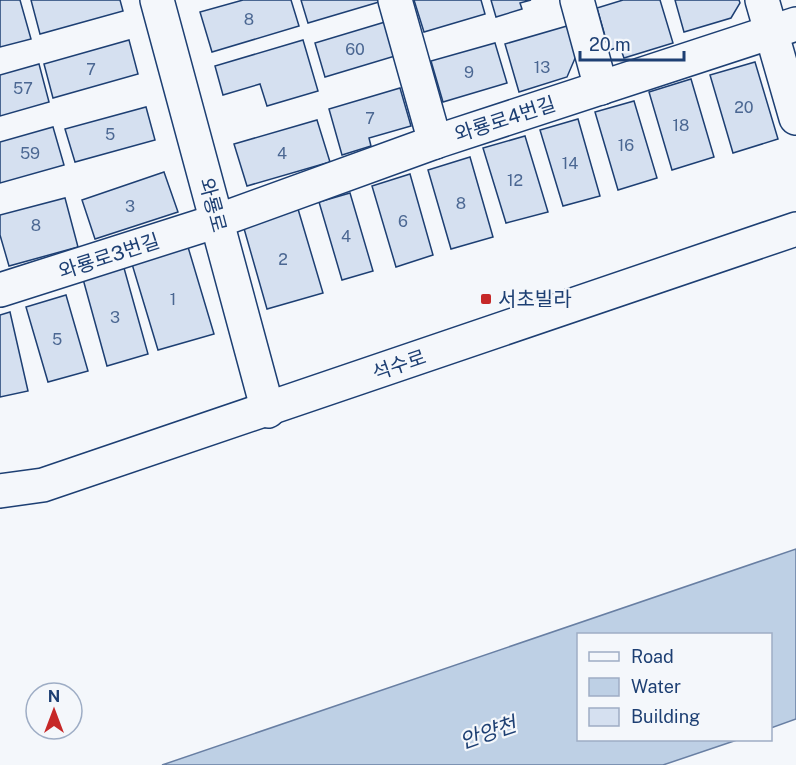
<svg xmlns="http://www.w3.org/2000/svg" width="796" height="765" viewBox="0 0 796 765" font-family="'Public Sans','Noto Sans KR',sans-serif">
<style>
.water{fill:#bed0e5;stroke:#687fa3;stroke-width:1.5}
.building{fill:#d5e0f0;stroke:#1d3f73;stroke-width:1.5}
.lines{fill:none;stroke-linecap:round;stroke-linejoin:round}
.minor-casing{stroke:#1d3f73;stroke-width:36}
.minor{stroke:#f4f7fb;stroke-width:33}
.poi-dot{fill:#c62828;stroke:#f4f7fb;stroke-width:2}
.labels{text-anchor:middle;stroke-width:4.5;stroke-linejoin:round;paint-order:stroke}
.number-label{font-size:16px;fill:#4b6792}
.street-label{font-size:20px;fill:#1d3f73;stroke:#f4f7fb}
.poi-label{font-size:20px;fill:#1d3f73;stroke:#f4f7fb;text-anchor:start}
.water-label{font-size:21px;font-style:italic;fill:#1d3f73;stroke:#f4f7fb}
</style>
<rect width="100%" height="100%" fill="#f4f7fb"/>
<polygon class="water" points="796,549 796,719 771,728 770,634 578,634 578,740 737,740 663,765 162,765"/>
<g class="building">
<polygon points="0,0 20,0 31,39 0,47"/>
<polygon points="31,0 120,0 123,11 40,34"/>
<polygon points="243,0 291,0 299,26 212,52 200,12"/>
<polygon points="301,0 378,0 379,2 308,23"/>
<polygon points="414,0 481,0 485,14 424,32"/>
<polygon points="491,0 531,0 520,3 522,9 496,17"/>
<polygon points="623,0 660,0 673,43 624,58 620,47 609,50 597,8"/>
<polygon points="675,0 739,0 740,3 731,18 684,32"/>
<polygon points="385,22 395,56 325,77 315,43"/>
<polygon points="567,26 576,56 567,77 519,92 505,44"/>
<polygon points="129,40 138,74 53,98 44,64"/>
<polygon points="303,40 318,91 267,106 260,84 223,95 215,66"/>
<polygon points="495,43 507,83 443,102 431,61"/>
<polygon points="755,62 778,139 733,153 710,75"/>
<polygon points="39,64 49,102 0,116 0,75"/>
<polygon points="691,79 714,157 672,170 649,92"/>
<polygon points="400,88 411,126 369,138 371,146 342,155 329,109"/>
<polygon points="634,101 657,178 618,190 595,112"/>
<polygon points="146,107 155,140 75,162 65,129"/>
<polygon points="578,119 600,196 563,206 540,130"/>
<polygon points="317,120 330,162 247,186 234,144"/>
<polygon points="53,127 64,165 0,183 0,142"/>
<polygon points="525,136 548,212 506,223 483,148"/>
<polygon points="470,157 493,237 451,249 428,170"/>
<polygon points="164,172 178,212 95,239 82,200"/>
<polygon points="410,174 433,255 396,267 372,186"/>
<polygon points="350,193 373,271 342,280 319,202"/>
<polygon points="65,198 78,247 9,266 0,235 0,215"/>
<polygon points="298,209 323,293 267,309 243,225"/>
<polygon points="188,247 214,334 158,350 132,264"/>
<polygon points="124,268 148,354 107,366 83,279"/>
<polygon points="66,295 88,371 48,382 26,307"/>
<polygon points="10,312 28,391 0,397 0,315"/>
</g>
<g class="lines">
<g class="minor-casing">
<g id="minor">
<polyline points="157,0 268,411"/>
<polyline points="395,0 435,142"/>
<polyline points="577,0 601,88"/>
<polyline points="762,0 796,118"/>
<polyline points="0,290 217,221 435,142 796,24"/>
<polyline points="0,491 43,485 796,229"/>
</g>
</g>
<use href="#minor" class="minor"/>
</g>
<rect class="poi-dot" x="480" y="293" width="12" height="12" rx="3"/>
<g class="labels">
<g class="number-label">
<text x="249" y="25">8</text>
<text x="355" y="55">60</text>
<text x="542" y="73">13</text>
<text x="91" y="75">7</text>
<text x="469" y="78">9</text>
<text x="23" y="94">57</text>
<text x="744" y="113">20</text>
<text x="370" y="124">7</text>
<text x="681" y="131">18</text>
<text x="110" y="140">5</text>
<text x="626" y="151">16</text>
<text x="30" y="159">59</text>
<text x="282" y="159">4</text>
<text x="570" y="169">14</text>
<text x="515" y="186">12</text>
<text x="461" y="209">8</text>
<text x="130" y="212">3</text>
<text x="403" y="227">6</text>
<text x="36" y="231">8</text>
<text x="346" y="242">4</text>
<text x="283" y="265">2</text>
<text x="173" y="305">1</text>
<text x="115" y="323">3</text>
<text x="57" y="345">5</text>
</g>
<g class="street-label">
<text transform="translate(505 119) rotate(-18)" y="7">와룡로4번길</text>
<text transform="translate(213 205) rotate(75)" y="7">와룡로</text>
<text transform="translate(109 256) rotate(-18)" y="7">와룡로3번길</text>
<text transform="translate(399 365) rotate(-19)" y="7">석수로</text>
</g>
<g class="poi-label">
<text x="498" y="306">서초빌라</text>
</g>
<g class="water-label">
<text transform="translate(488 733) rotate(-19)" y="7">안양천</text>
</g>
</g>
<rect x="577" y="633" width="195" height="108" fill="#f4f7fb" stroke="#9eadc5" stroke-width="1.5"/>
<rect x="589" y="652" width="30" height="9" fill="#f4f7fb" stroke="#9eadc5" stroke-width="1.5"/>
<text x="631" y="663" font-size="18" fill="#1d3f73">Road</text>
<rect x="589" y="678" width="30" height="18" fill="#bed0e5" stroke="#9eadc5" stroke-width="1.5"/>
<text x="631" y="693" font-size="18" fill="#1d3f73">Water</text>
<rect x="589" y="708" width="30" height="18" fill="#d5e0f0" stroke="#9eadc5" stroke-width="1.5"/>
<text x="631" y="723" font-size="18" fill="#1d3f73">Building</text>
<g transform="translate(54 711)"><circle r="28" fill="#f4f7fb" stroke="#9eadc5" stroke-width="1.5"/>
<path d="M0-4.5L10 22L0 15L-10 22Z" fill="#c62828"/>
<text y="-9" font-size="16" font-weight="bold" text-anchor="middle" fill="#1d3f73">N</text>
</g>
<path d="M580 51v9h104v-9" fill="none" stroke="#1d3f73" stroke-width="3"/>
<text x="589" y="51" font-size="18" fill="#1d3f73" stroke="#f4f7fb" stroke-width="4.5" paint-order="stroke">20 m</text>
</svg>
